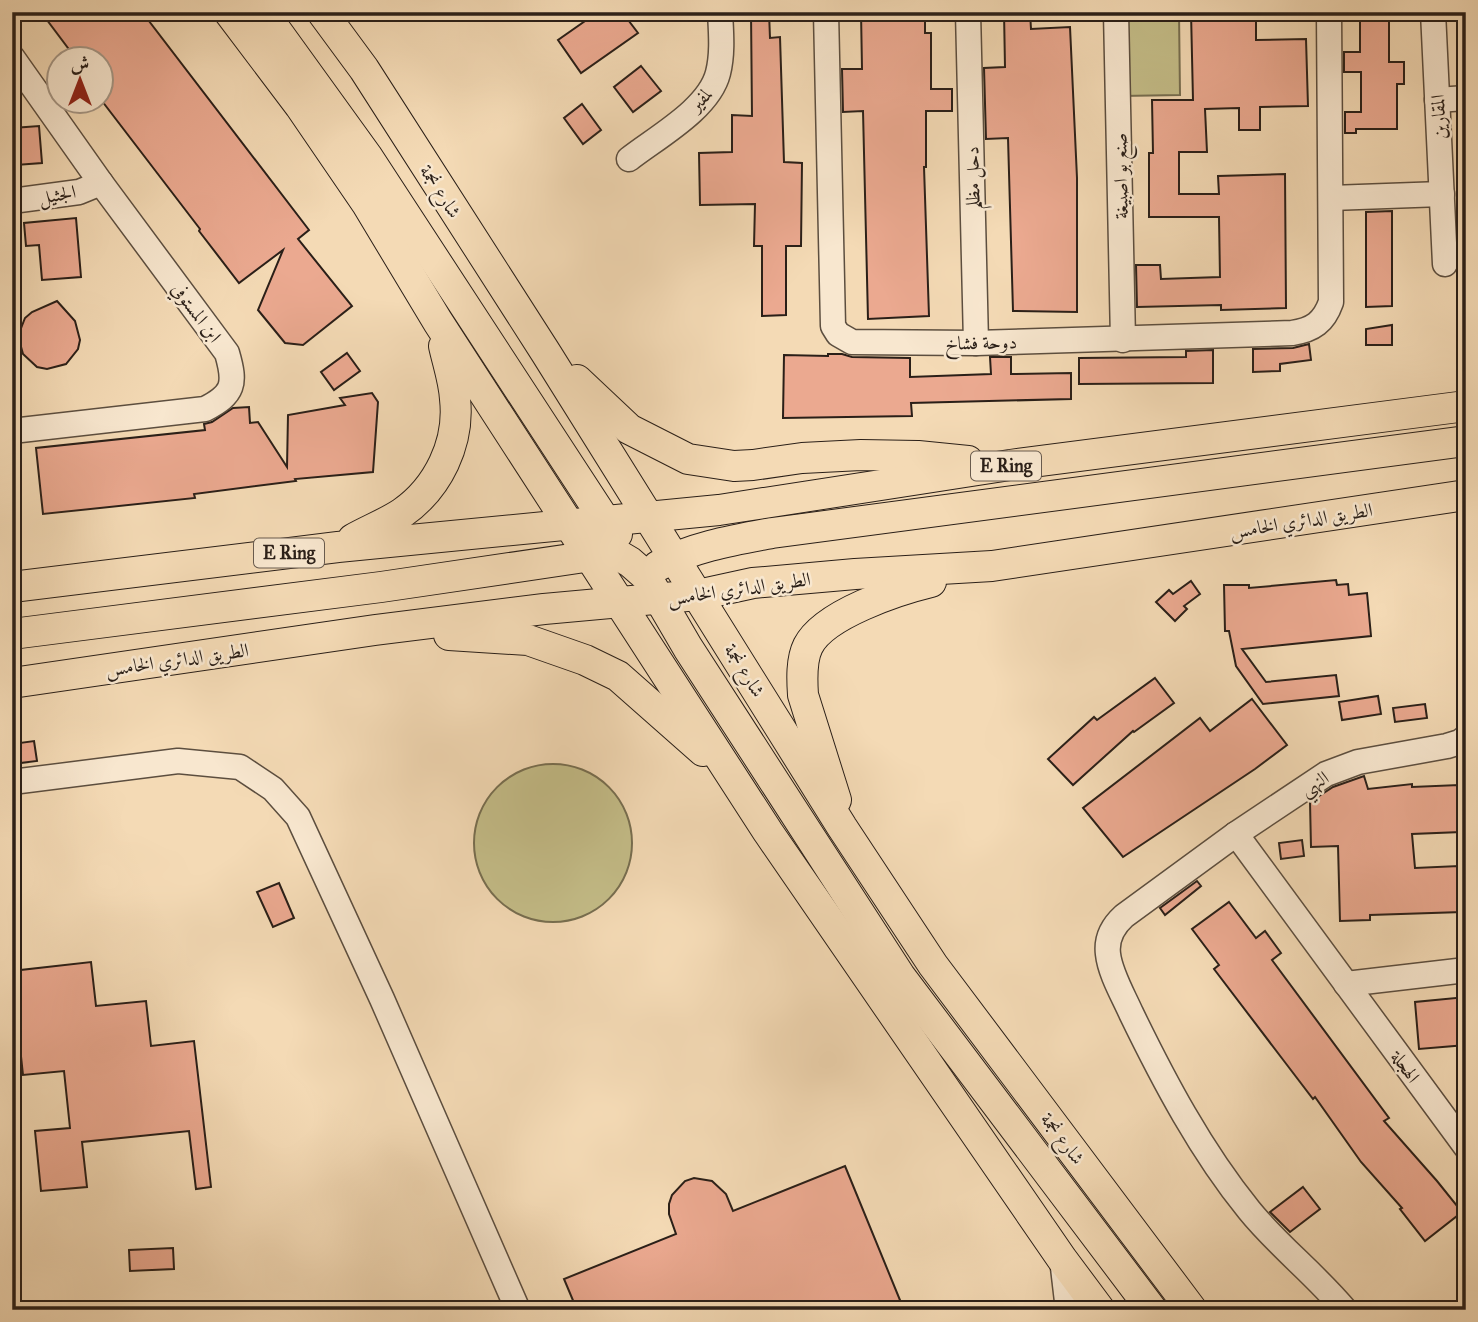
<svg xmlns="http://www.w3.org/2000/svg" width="1478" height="1322" viewBox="0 0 1478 1322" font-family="'IM FELL Great Primer',Amiri,serif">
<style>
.green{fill:#c4bd88;stroke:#776e50;stroke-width:2}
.building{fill:#eba990;stroke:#2a1f18;stroke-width:2}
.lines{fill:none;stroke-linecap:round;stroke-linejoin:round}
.minor-casing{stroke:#5c4e3f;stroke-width:27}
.major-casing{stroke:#2a1f18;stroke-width:32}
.minor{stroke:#f8e7cf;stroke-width:24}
.major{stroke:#f4dab5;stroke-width:30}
.labels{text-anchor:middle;stroke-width:5;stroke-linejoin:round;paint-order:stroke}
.shield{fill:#f8e7cf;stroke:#685b4f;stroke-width:2}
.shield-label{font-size:18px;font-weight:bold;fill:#2a1f18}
.street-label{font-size:19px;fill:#2a1f18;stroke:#f8e7cf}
</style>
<rect width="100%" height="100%" fill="#f4dab5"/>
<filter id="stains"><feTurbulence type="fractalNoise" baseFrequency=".00286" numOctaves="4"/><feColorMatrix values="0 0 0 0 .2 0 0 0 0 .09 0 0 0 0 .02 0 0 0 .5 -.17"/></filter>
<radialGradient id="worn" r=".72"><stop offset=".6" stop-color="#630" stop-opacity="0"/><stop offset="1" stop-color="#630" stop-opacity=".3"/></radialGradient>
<g class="green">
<polygon points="1121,12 1179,12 1180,95 1122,96"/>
<circle cx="553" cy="843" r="79"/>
</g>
<g class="building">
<polygon points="41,12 142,12 309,230 298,239 352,306 303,345 285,343 258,310 283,250 239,283 199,231 200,229 102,101 102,60 77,60"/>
<polygon points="598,12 622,12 638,33 581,73 558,40"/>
<polygon points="751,12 769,12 770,38 780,37 784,162 802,163 801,246 786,246 786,315 762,316 762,246 754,246 755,204 700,205 699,153 732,152 732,115 752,116"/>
<polygon points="861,12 925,12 925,33 931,33 931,89 952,89 952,111 926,111 926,167 924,167 929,316 868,319 863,111 843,112 842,69 862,69"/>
<polygon points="1004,12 1030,12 1031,29 1070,27 1077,178 1077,312 1013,311 1008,138 986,139 984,68 1005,67"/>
<polygon points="1191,12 1209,12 1209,19 1256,18 1256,40 1306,39 1308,106 1260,107 1260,130 1239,130 1239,108 1205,109 1207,152 1179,152 1179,194 1219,194 1218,176 1285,174 1286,308 1221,310 1221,305 1137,307 1136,265 1160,265 1161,279 1220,277 1219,217 1149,217 1149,153 1153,153 1152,100 1193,100"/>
<polygon points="1360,12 1389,12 1389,62 1404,62 1404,84 1397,84 1397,129 1356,129 1356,133 1345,133 1345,112 1361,112 1361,72 1344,72 1344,52 1360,52"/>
<polygon points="641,66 661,91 633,112 614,87"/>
<polygon points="582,104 601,130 583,144 564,118"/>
<polygon points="39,126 42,163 16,165 13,128"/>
<polygon points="1392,211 1392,306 1366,307 1366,212"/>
<polygon points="76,218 81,277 42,280 39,245 26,246 24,223"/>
<polygon points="57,301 75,321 80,340 78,349 66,364 47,369 37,367 23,354 18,336 25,318 32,312"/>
<polygon points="1392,325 1392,345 1366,345 1366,329"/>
<polygon points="1309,344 1311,360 1280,364 1280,371 1253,372 1253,349 1293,348"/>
<polygon points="1213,350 1213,383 1079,384 1079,358 1186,357 1186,351"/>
<polygon points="347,353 360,371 334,390 321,372"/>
<polygon points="828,354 842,354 852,357 910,358 910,377 991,374 990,357 1011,357 1011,374 1071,373 1071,399 911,403 912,416 783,418 784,355 828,356"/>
<polygon points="372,393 378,402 373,472 295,479 296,481 194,494 195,498 43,514 36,448 205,430 204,424 212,422 233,408 249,407 250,423 258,422 287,467 288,415 345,405 340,398"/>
<polygon points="1336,580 1337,585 1348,584 1349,595 1367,593 1371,636 1242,649 1266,682 1336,675 1339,696 1263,704 1236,666 1229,631 1225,631 1224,585 1249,585 1249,588"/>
<polygon points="1191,581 1200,594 1184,606 1187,609 1175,621 1156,602 1169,590 1173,594"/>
<polygon points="1155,678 1174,703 1134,732 1133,731 1073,785 1048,759 1094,717 1097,720"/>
<polygon points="1378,696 1381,714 1342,720 1339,702"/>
<polygon points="1252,699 1287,745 1255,769 1123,857 1083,808 1200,718 1210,731"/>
<polygon points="1425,704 1427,718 1395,722 1393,708"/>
<polygon points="34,741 37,761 12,764 12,744"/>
<polygon points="1364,776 1368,789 1412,784 1412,787 1459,785 1461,832 1412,834 1415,868 1459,866 1462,912 1370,915 1370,920 1340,921 1338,846 1311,847 1310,802 1333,787"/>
<polygon points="1302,840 1304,856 1281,859 1279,843"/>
<polygon points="1197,881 1201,886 1165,915 1160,908"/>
<polygon points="279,883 294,918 273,927 257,892"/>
<polygon points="1229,902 1256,938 1265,931 1281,953 1272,960 1389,1118 1384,1121 1437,1181 1462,1212 1425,1241 1400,1209 1402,1208 1361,1162 1315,1097 1313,1099 1284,1061 1214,969 1219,965 1192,929"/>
<polygon points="91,962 96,1006 146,1001 151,1046 194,1041 211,1187 196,1189 189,1131 82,1142 87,1187 41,1191 35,1131 70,1128 64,1071 23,1075 14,991 12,992 12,971"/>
<polygon points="1466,997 1466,1045 1419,1049 1415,1002"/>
<polygon points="845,1166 902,1305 889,1310 577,1310 564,1279 676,1234 669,1214 669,1204 672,1195 685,1181 694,1178 712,1181 726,1194 733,1211"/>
<polygon points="1303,1187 1320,1209 1290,1232 1270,1212"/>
<polygon points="173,1248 174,1269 130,1271 129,1250"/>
</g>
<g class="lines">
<g class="minor-casing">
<g id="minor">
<path d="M826,12L833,326L838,334L852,342L976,343L1292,333C1313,330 1324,322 1331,302L1329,12"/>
<polyline points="968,12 976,343"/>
<polyline points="1116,12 1123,340"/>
<polyline points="1433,12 1445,264"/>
<path d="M12,57L101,183L227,353C236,384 234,394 205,409L12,431"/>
<polyline points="1437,100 1466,98"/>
<path d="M629,159C657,137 709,109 718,73C723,53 721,32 720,12"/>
<polyline points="1331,198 1442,194"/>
<polyline points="12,201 79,192 101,183"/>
<polyline points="12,782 178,761 240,767 273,789 298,817 382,999 518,1310"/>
<polyline points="1236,834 1466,1147"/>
<polyline points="1346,984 1466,970"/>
<polyline points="1062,1259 1068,1310"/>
<path d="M1345,1310C1315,1274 1278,1246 1249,1210C1201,1151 1164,1081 1131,1013C1123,995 1110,973 1108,954C1106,938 1113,926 1124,916L1236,834L1326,774L1358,762L1447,746L1460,742L1466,737"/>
</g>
</g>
<g class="major-casing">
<g id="major">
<polyline points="229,12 300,106 367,204 438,322 768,832 1062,1259 1100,1310"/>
<polyline points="263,12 367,156 606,522 617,534"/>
<polyline points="322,12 364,69 546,353 842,827 933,965 1192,1310"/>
<polyline points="577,380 629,429 688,459 734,466 753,465 802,458 861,455 918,456 968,461"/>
<polyline points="576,530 630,562 646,576 688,648 900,976 1152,1310"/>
<path d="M353,539C369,530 387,523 402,513C438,488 460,443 455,399C454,381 448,364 444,346"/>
<path d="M658,566C692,547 734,540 772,533L1466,441"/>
<polyline points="12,587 338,547 719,510 1010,465 1466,406"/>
<polyline points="12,634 381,587 605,554"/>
<polyline points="449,635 528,640 585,660 618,676 703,751"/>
<polyline points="12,683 375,630 544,609 698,595 753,583 855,574 992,566 1466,495"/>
<path d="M836,800L803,695C802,680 801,660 808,646C824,614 898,590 931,582"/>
</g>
</g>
<use href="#minor" class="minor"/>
<use href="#major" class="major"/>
</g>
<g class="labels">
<g class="shield">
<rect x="971" y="451.5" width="70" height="29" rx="5"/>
<rect x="254" y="538.5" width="70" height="29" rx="5"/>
</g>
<g class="shield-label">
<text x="1006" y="472">E Ring</text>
<text x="289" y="559">E Ring</text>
</g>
<g class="street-label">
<text transform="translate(700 99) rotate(-48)" y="7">لمفير</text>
<text transform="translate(1438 117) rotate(-93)" y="7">المقارين</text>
<text transform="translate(1120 176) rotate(-91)" y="7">صنع بو اصبيغة</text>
<text transform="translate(972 178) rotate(-91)" y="7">دحل مظلم</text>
<text transform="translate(441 191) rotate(57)" y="7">شارع نجمة</text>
<text transform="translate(57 194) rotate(-10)" y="7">الجثيل</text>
<text transform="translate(197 312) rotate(53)" y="7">ابن المستوفي</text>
<text transform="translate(981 342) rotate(-1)" y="7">دوحة فشاخ</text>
<text transform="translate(1301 520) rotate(-9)" y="7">الطريق الدائري الخامس</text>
<text transform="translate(739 588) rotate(-8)" y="7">الطريق الدائري الخامس</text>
<text transform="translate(177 659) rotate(-8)" y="7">الطريق الدائري الخامس</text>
<text transform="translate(745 670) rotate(58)" y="7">شارع نجمة</text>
<text transform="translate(1314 783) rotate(-32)" y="7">النهي</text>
<text transform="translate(1406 1066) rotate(54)" y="7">الهجلة</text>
<text transform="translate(1063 1138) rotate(53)" y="7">شارع نجمة</text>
</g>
</g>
<rect width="1478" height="1322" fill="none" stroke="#f4dab5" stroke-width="42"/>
<rect x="14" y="14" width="1450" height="1294" fill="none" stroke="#2a1f18" stroke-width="3.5"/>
<rect x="21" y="21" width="1436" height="1280" fill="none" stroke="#2a1f18" stroke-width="2"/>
<g transform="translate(80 80)"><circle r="33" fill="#f8e7cf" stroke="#a69786" stroke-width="2"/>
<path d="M0-5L12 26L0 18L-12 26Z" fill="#8f2418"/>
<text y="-10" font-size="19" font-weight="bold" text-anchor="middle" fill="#2a1f18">ش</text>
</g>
<rect width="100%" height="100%" filter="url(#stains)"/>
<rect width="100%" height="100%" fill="url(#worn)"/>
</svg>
